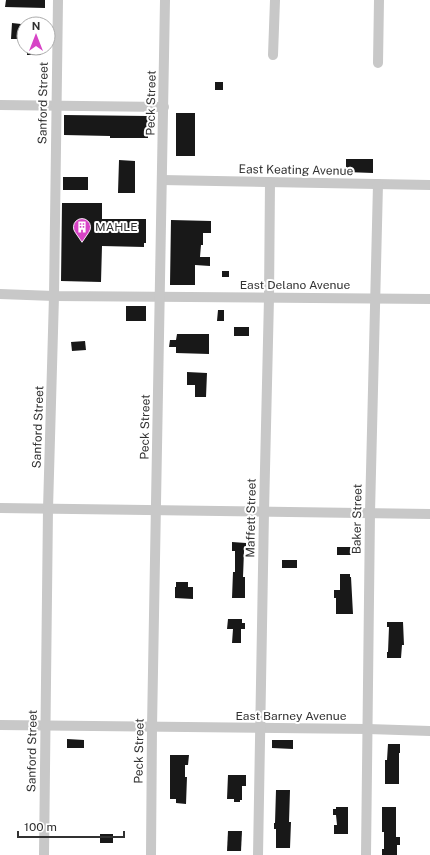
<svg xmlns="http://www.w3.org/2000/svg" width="430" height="855" viewBox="0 0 430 855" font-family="'Public Sans',sans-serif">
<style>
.building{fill:#181818}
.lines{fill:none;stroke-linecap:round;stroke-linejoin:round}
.minor{stroke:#c8c8c8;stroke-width:10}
.labels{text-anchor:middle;stroke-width:4;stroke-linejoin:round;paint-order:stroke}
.street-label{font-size:12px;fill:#313131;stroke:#fff}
.poi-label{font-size:12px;fill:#313131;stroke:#fff;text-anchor:start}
</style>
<rect width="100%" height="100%" fill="#fff"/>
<g class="building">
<polygon points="6,0 45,0 45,8 5,7"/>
<polygon points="12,23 21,24 21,31 24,31 24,39 11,39"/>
<rect x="27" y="48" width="14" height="7"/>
<rect x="215" y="82" width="8" height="8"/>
<rect x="176" y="113" width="19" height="43"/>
<polygon points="64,115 148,116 148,138 110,138 110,136 64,135"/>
<polygon points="346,159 373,159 373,173 346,172"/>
<polygon points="119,160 135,161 135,193 118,193"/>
<rect x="63" y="177" width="25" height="13"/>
<polygon points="62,203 102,203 102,219 146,219 146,243 144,243 144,247 102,246 101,282 61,281"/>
<polygon points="171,220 211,221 211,233 203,233 203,245 201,245 200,257 210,257 210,266 195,265 195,285 170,285"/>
<rect x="222" y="271" width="7" height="6"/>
<rect x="126" y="306" width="20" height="15"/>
<polygon points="218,310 224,310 224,321 217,321"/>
<rect x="234" y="327" width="15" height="9"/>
<polygon points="177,334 209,334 209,354 176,353 176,347 169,347 170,340 176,340"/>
<polygon points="85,341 86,350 72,351 71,342"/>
<polygon points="187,372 207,373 206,397 195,397 195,385 187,385"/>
<polygon points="232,542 246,543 246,551 244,551 243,577 245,577 245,598 232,598 233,572 235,572 235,551 232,551"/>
<rect x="337" y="547" width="14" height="8"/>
<rect x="282" y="560" width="15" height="8"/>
<polygon points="340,574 350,574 350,577 351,577 353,614 336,614 336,598 334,598 334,590 340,590"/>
<polygon points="176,582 188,582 188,587 193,587 193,599 175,598 175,587 176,587"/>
<polygon points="228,619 242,619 242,623 245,623 245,629 241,629 241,643 232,643 233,629 227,629"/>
<polygon points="387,622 403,622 404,645 402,645 401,658 387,658 387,652 388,652 389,627 387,627"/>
<polygon points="67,739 84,740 84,748 67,748"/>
<polygon points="272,740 293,740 293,749 272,748"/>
<polygon points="388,744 400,744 400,753 399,753 399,784 385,784 385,760 387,760"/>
<polygon points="170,755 189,755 188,765 185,765 185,777 187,777 186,804 176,803 176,799 170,799"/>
<polygon points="228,775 246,775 246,786 242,786 242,800 240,800 240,802 234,802 234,799 227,799"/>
<polygon points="276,790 290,790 289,822 291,822 290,848 276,848 276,829 274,829 274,823 275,823"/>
<polygon points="336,807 348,807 348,834 334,834 334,825 337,825 336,815 333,815 333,809 336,809"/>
<polygon points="382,807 396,807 396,837 400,837 400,845 397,845 397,855 382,855 382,849 384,849 384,832 382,832"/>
<polygon points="228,831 242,831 241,851 227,851"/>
<rect x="100" y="834" width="13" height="9"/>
</g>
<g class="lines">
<g class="minor">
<polyline points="273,55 275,0"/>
<polyline points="378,63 379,0"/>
<polyline points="0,105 164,107"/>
<polyline points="162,180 430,185"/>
<polyline points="0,294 54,296 430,299"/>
<polyline points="0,508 430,514"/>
<polyline points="0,725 368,729 430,731"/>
<polyline points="44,855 48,509 54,296 58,0"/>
<polyline points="151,855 152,727 165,0"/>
<polyline points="258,855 264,512 269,298 270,182"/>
<polyline points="366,855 370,513 378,184"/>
</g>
</g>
<defs>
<g id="building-pin" transform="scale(0.9)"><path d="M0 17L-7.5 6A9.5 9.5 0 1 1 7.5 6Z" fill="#d744c6" stroke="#fff"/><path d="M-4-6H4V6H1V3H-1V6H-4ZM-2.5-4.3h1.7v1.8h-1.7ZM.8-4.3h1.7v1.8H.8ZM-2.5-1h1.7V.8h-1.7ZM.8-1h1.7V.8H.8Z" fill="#fff"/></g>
</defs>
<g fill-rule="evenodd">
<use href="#building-pin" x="82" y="227"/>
</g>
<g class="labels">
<g class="street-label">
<text transform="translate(43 103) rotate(-89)" y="4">Sanford Street</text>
<text transform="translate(151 103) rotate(-89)" y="4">Peck Street</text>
<text transform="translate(296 170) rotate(1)" y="4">East Keating Avenue</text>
<text x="295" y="289">East Delano Avenue</text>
<text transform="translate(38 427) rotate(-88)" y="4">Sanford Street</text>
<text transform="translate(145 427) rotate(-89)" y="4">Peck Street</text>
<text transform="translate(251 518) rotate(-89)" y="4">Maffett Street</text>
<text transform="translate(357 519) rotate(-89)" y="4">Baker Street</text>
<text x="291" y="720">East Barney Avenue</text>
<text transform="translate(32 751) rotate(-89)" y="4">Sanford Street</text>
<text transform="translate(139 751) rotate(-89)" y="4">Peck Street</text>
</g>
<g class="poi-label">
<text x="95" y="231">MAHLE</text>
</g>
</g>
<g transform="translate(36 36)"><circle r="19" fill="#ffffff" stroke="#adadad"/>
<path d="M0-3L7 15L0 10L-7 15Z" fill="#d744c6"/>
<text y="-6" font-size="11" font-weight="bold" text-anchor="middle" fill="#313131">N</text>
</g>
<path d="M18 831v6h106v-6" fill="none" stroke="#313131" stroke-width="2"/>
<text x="24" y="831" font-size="12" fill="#313131" stroke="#ffffff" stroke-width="3" paint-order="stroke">100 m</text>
</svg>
